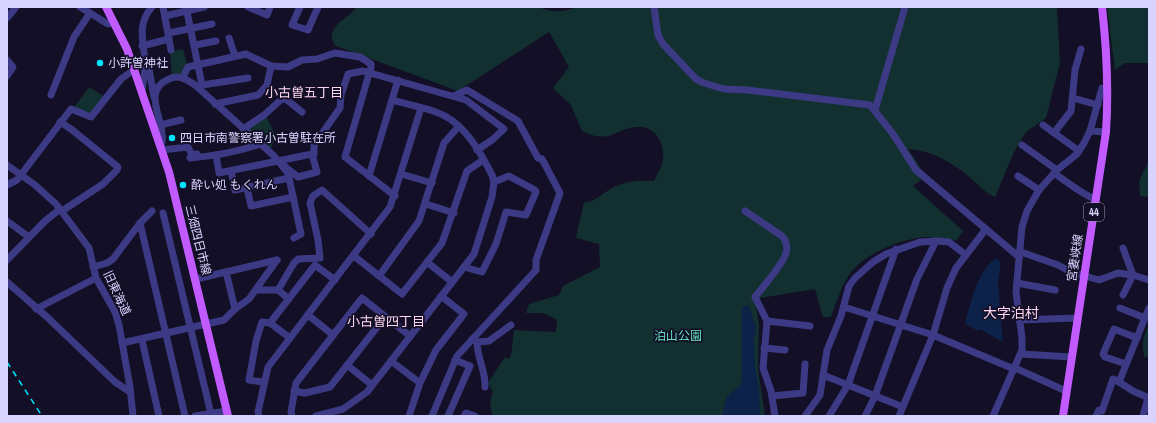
<svg xmlns="http://www.w3.org/2000/svg" width="1156" height="423" viewBox="0 0 1156 423" font-family="'Archivo Narrow','Noto Sans JP',sans-serif">
<style>
.green{fill:#12302f}
.water{fill:#0c2248}
.lines{fill:none;stroke-linecap:round;stroke-linejoin:round}
.minor{stroke:#3d3a85;stroke-width:7}
.major{stroke:#c25bff;stroke-width:8}
.rail{stroke:#00e5ff;stroke-width:1.5;stroke-dasharray:6 5;stroke-linecap:butt}
.poi-dot{fill:#00e5ff;stroke:#130f26;stroke-width:1.5}
.labels{text-anchor:middle;stroke-width:3.5;stroke-linejoin:round;paint-order:stroke}
.shield{fill:#130f26;stroke:#9e99be;stroke-width:1}
.shield-label{font-size:11px;font-weight:bold;fill:#d9d4ff}
.poi-label{font-size:12px;fill:#d9d4ff;stroke:#130f26;text-anchor:start}
.street-label{font-size:12px;fill:#d9d4ff;stroke:#130f26}
.park-label{font-size:12px;fill:#5fe0c0;stroke:#130f26}
.neighbourhood-label{font-size:13px;fill:#ffd6f0;stroke:#130f26}
.quarter-label{font-size:14px;fill:#ffd6f0;stroke:#130f26}
</style>
<rect width="100%" height="100%" fill="#130f26"/>
<g class="green">
<path d="M357,7H539C551,13 565,12 577,7H1057L1060,63L1046,118L1026,132L1014,152L995,197C981,191 972,177 959,169C944,158 926,150 908,149L924,173L921,180L913,186L963,231L957,240C947,239 937,237 927,237C902,238 863,254 849,275C841,288 836,303 831,317H823L815,289L755,299L759,325L758,369L765,416H492L490,401L493,392L488,383L505,357L508,359L511,356L514,330L556,332L557,320L543,313H526L529,304L559,295L563,286L600,267L599,244L576,238L584,202C595,202 600,195 609,190C623,181 638,180 654,181C657,175 660,169 662,164C667,147 656,125 637,127C612,129 612,145 582,131L571,105L553,88L569,67L549,32L458,91L336,46C321,29 349,18 357,7Z"/>
<polygon points="1107,7 1149,7 1149,63 1125,63 1115,70"/>
<polygon points="183,49 187,65 181,75 172,75 170,52"/>
<polygon points="89,87 105,97 91,114 73,109"/>
<polygon points="266,116 276,136 270,151 246,129"/>
<polygon points="1149,161 1149,197 1140,196 1139,181"/>
<path d="M1149,323V358L1144,356C1141,343 1144,335 1149,323Z"/>
</g>
<g class="water">
<path d="M996,258L1001,263L998,284L1003,342L980,329L978,331L965,324C970,304 978,270 996,258Z"/>
<path d="M742,306H749L756,328L754,339L755,366L759,390L760,416H724L723,414C724,407 724,400 729,395C734,389 740,389 742,380Z"/>
</g>
<g class="lines">
<g class="minor">
<polyline points="80,7 108,24 115,23"/>
<polyline points="163,7 171,50"/>
<polyline points="186,7 202,85 248,78"/>
<polyline points="248,7 267,15 270,7"/>
<polyline points="300,7 292,25 308,30 318,7"/>
<polyline points="654,7 658,35 663,44 696,79 704,83 724,89 747,90 870,105 893,134 916,170 1019,257"/>
<polyline points="165,16 204,7"/>
<polyline points="7,18 16,7"/>
<polyline points="169,33 212,24"/>
<polyline points="229,38 235,56"/>
<polyline points="195,45 216,41"/>
<polyline points="142,46 169,39"/>
<polyline points="7,60 13,67 7,76"/>
<polyline points="146,63 149,69 154,97"/>
<polyline points="183,77 188,67 246,54 271,66 288,67 302,60 317,59 335,53 360,57 371,64 371,67 345,157 395,196"/>
<path d="M142,91C143,81 146,70 145,60C143,40 137,24 152,7"/>
<polyline points="51,95 74,37 90,13"/>
<polyline points="1073,98 1098,105"/>
<polyline points="215,104 258,95 267,85 271,66"/>
<polyline points="875,110 905,7"/>
<polyline points="60,122 71,129 118,167 117,170 103,184 62,211"/>
<polyline points="160,125 181,120"/>
<polyline points="1043,125 1079,151"/>
<polyline points="243,129 264,115 283,98 287,100 302,112"/>
<polyline points="1090,131 1106,132"/>
<polyline points="1054,133 1071,111 1075,70 1081,49"/>
<polyline points="1022,145 1057,170"/>
<path d="M161,147C162,143 163,138 162,134C161,115 143,90 169,79C178,74 186,79 195,85L273,155L288,173L301,234L294,238"/>
<polyline points="162,150 188,147 192,155 197,154"/>
<polyline points="216,155 219,173 312,154"/>
<path d="M190,158C214,156 238,152 260,144"/>
<polyline points="278,161 298,177 317,172 312,154 314,154 314,145 340,108 341,95 348,74 363,71 466,100 504,129 492,140 477,150"/>
<polyline points="7,165 35,185 56,204 89,248 96,278 115,312 119,325 130,387 133,416"/>
<polyline points="231,171 235,190 289,178"/>
<path d="M1054,173C1063,179 1087,198 1096,199"/>
<polyline points="401,174 432,183"/>
<polyline points="369,176 398,80"/>
<polyline points="1018,176 1039,190"/>
<polyline points="7,185 17,180 71,109 91,117 121,79 135,69"/>
<polyline points="247,188 251,206 293,197"/>
<polyline points="426,204 454,213"/>
<polyline points="152,211 140,223 185,416"/>
<path d="M745,211L782,236C786,240 788,247 786,253C783,264 763,287 755,297L767,321L763,368L771,391L775,416"/>
<polyline points="163,213 211,414"/>
<polyline points="7,221 29,237"/>
<polyline points="1123,248 1133,275 1123,295"/>
<polyline points="1021,252 1058,265 1071,272 1099,280 1118,273 1133,275 1149,280"/>
<polyline points="354,256 402,294 442,243 467,171 483,160"/>
<polyline points="7,260 45,221 60,209"/>
<polyline points="427,262 452,282"/>
<polyline points="93,267 107,263 113,259 140,223"/>
<polyline points="464,267 482,272 496,244 506,212 526,215 536,192 535,190 509,176 494,182"/>
<polyline points="226,272 235,309"/>
<polyline points="379,276 419,221 444,143 459,126"/>
<polyline points="196,279 277,260"/>
<polyline points="7,282 47,317 115,382 130,392"/>
<polyline points="1017,283 1055,290"/>
<polyline points="257,290 278,290"/>
<polyline points="289,299 278,290 294,263 298,259 320,258 318,240 310,203 313,196 322,190 371,234"/>
<polyline points="844,307 933,335 1014,369"/>
<polyline points="1120,308 1145,318"/>
<polyline points="1149,308 1119,382 1133,391 1149,398"/>
<polyline points="36,309 96,278"/>
<polyline points="308,315 333,335"/>
<polyline points="1019,320 1077,318"/>
<polyline points="767,321 810,326"/>
<polyline points="270,323 315,265 335,280"/>
<path d="M472,339L477,342C477,358 486,371 485,387"/>
<polyline points="142,340 159,416"/>
<polyline points="477,342 489,341 511,325"/>
<polyline points="122,343 224,320 235,309 249,299 277,260"/>
<polyline points="764,348 785,350"/>
<polyline points="1021,354 1071,357"/>
<polyline points="391,361 420,383"/>
<polyline points="1126,364 1105,357 1103,354 1114,329 1137,338"/>
<polyline points="347,365 372,385"/>
<polyline points="1015,368 1066,391"/>
<polyline points="823,375 903,407"/>
<polyline points="263,382 249,380 256,341 262,322 270,323 290,338"/>
<polyline points="294,391 305,393 330,387 385,317"/>
<polyline points="772,396 803,393 805,364"/>
<polyline points="195,416 227,411"/>
<polyline points="259,416 258,412 268,367 390,207 421,108"/>
<polyline points="292,416 291,412 296,383 362,298 410,336"/>
<path d="M316,416L343,409L367,392L464,267L474,254L492,197L494,182L492,175C483,157 470,134 454,122C438,109 412,106 392,100"/>
<polyline points="409,416 420,383 436,350 464,314 441,296"/>
<polyline points="432,416 457,356 536,270 536,260 560,193 542,159 538,158 518,121 467,90 454,96"/>
<polyline points="448,416 470,366 455,360"/>
<polyline points="464,416 466,413 475,416"/>
<polyline points="805,416 820,395 827,350 841,316 849,286 855,278 873,262 886,254 920,242 936,241 949,242 966,255"/>
<polyline points="829,416 848,385 896,249"/>
<polyline points="865,416 875,396 917,279 936,241"/>
<polyline points="899,416 933,335 947,288 956,268 986,229"/>
<polyline points="993,416 1022,350 1022,338 1016,292 1022,227 1027,211 1039,190 1057,170 1077,154 1084,143 1090,131 1102,88"/>
<polyline points="1096,416 1099,410 1102,411 1113,379 1119,382"/>
<polyline points="1143,416 1148,398"/>
</g>
<g class="major">
<polyline points="106,7 127,49 169,172 228,416"/>
<path d="M1063,416L1106,132C1109,87 1107,51 1102,7"/>
</g>
<polyline class="rail" points="7,362 42,416"/>
</g>
<g class="poi-dot">
<circle cx="100" cy="63" r="4"/>
<circle cx="172" cy="138" r="4"/>
<circle cx="183" cy="185" r="4"/>
</g>
<g class="labels">
<rect class="shield" x="1084" y="203" width="20" height="18" rx="3"/>
<g class="shield-label">
<text x="1094" y="216">44</text>
</g>
<g class="poi-label">
<text x="108" y="67">小許曽神社</text>
<text x="180" y="142">四日市南警察署小古曽駐在所</text>
<text x="191" y="189">酔い処 もくれん</text>
</g>
<g class="street-label">
<text transform="translate(198 240) rotate(76)" y="4">三畑四日市線</text>
<text transform="translate(1075 258) rotate(-82)" y="4">宮妻峡線</text>
<text transform="translate(117 293) rotate(65)" y="4">旧東海道</text>
</g>
<g class="park-label">
<text x="678" y="340">泊山公園</text>
</g>
<g class="neighbourhood-label">
<text x="304" y="97">小古曽五丁目</text>
<text x="386" y="326">小古曽四丁目</text>
</g>
<g class="quarter-label">
<text x="1011" y="318">大字泊村</text>
</g>
</g>
<rect width="1156" height="423" fill="none" stroke="#d9d4ff" stroke-width="16"/>
</svg>
